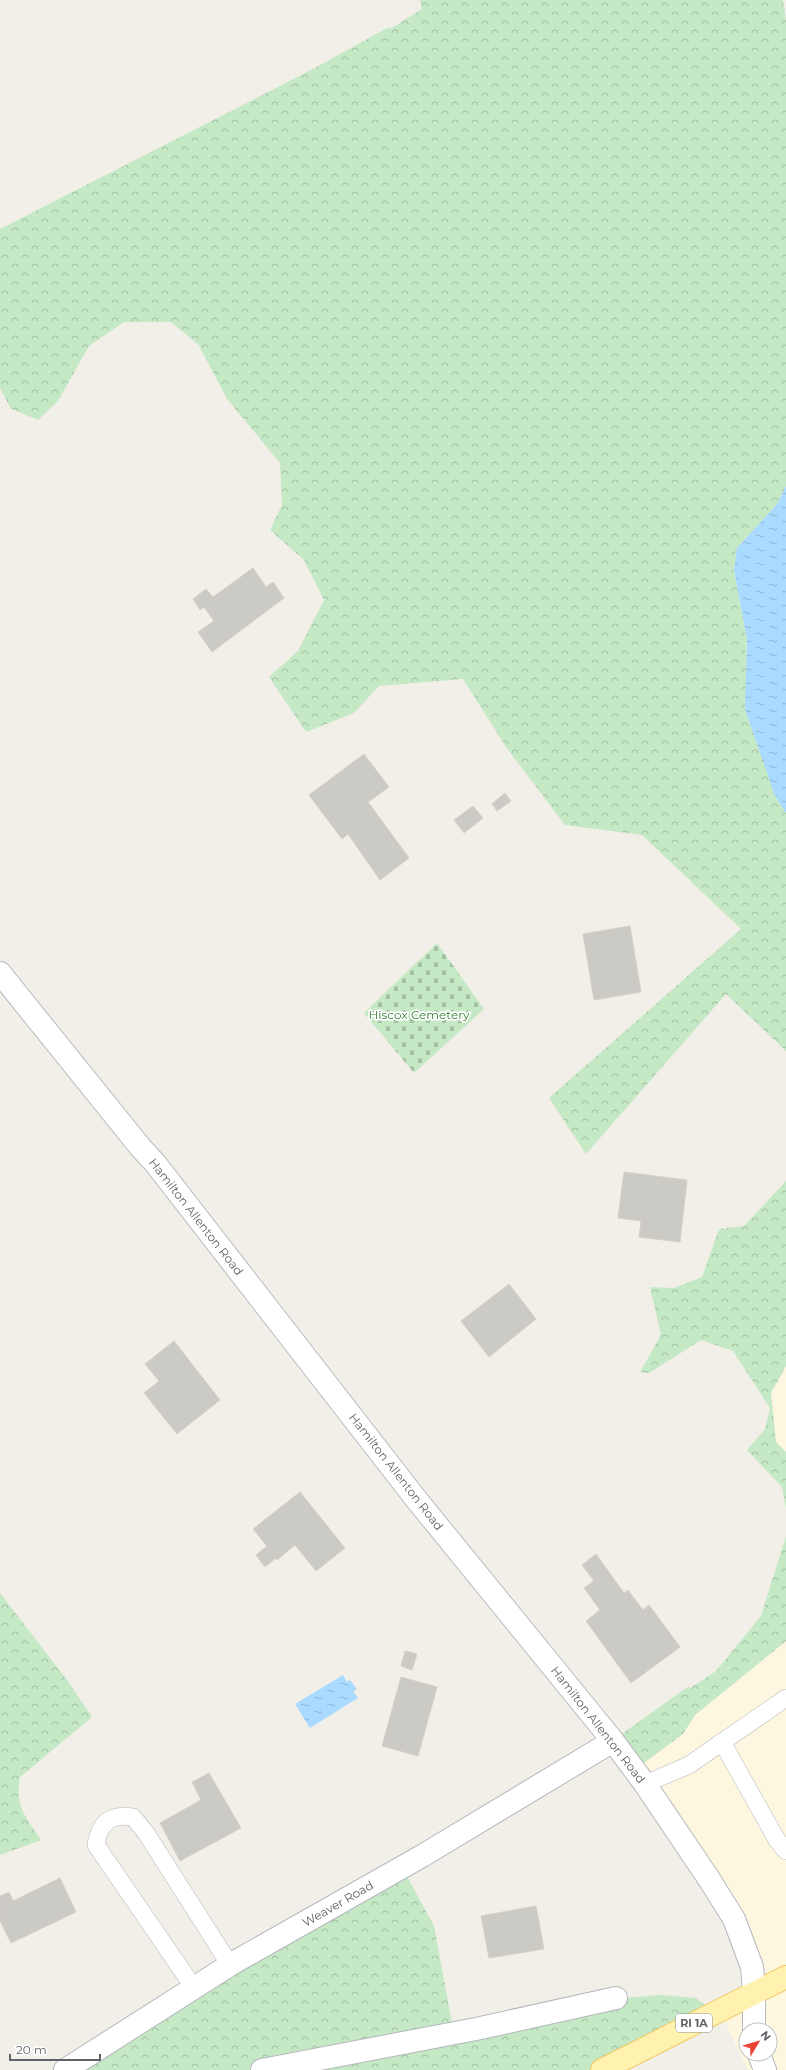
<svg xmlns="http://www.w3.org/2000/svg" width="786" height="2070" viewBox="0 0 786 2070" font-family="Montserrat,sans-serif">
<style>
.commercial{fill:#fef7e0;fill-rule:evenodd}
.forest{fill:url(#forest-crowns)}
.cemetery{fill:url(#cemetery-stones)}
.water{fill:url(#water-ripples)}
.building{fill:#cccac5;stroke:#d6d1c6}
.lines{fill:none;stroke-linecap:round;stroke-linejoin:round}
.lane-casing{stroke:#b5b8bc;stroke-width:18}
.street-casing{stroke:#b5b8bc;stroke-width:24}
.secondary-casing{stroke:#b6babf;stroke-width:24}
.primary-casing{stroke:#f2c960;stroke-width:24}
.lane{stroke:#fff;stroke-width:17}
.street{stroke:#fff;stroke-width:22}
.secondary{stroke:#fff;stroke-width:22}
.primary{stroke:#fff2af;stroke-width:22}
.labels{text-anchor:middle;stroke-width:3.5;stroke-linejoin:round;paint-order:stroke}
.shield{fill:#fff;stroke:#8f9295;stroke-width:1}
.shield-label{font-size:11px;font-weight:bold;fill:#5f6368}
.park-label{font-size:12px;fill:#348238;stroke:#fff}
.street-label{font-size:12px;fill:#5f6368;stroke:#fff}
</style>
<defs>
<pattern id="forest-crowns" width="20" height="18" patternUnits="userSpaceOnUse"><rect width="20" height="18" fill="#c5e8c5"/><path d="M2 6a3 3 0 1 1 6 0M12 15a3 3 0 1 1 6 0" fill="none" stroke="#a3c0a4"/></pattern>
<pattern id="cemetery-stones" width="16" height="16" patternUnits="userSpaceOnUse"><rect width="16" height="16" fill="#c5e8c5"/><path d="M2 7V4a2 2 0 0 1 4 0v3zM10 15v-3a2 2 0 0 1 4 0v3z" fill="#a3c0a4"/></pattern>
<pattern id="water-ripples" width="26" height="14" patternUnits="userSpaceOnUse"><rect width="26" height="14" fill="#aadaff"/><path d="M2 4q2-2 4 0t4 0M15 11q2-2 4 0t4 0" fill="none" stroke="#8eb4d2"/></pattern>
</defs>
<rect width="100%" height="100%" fill="#f1efe8"/>
<g class="commercial">
<polygon points="786,1366 786,1452 776,1442 771,1393"/>
<path d="M786,1641V2070H748L722,2016L775,1983L636,1782L633,1771L683,1734L695,1715ZM746,2030H770V2054H746Z"/>
</g>
<g class="forest">
<polygon points="420,0 783,0 786,20 786,486 778,503 737,548 734,570 747,640 746,653 775,796 786,813 786,1051 726,994 586,1154 549,1098 741,929 642,835 565,825 506,747 463,679 379,686 354,713 306,732 269,677 298,651 324,600 304,560 270,530 282,505 280,463 227,399 198,344 171,322 124,322 89,346 58,401 38,420 11,409 0,388 0,229 313,69 387,28 392,28 422,9"/>
<polygon points="786,1181 786,1366 771,1393 776,1442 786,1452 786,1509 782,1487 747,1450 765,1429 770,1408 733,1351 701,1340 649,1373 640,1372 661,1335 650,1287 674,1288 702,1277 719,1229 744,1226"/>
<polygon points="786,1536 786,1641 695,1715 683,1734 633,1771 609,1743 689,1686 689,1689 716,1671 761,1616"/>
<path d="M0,1593L67,1680L92,1717L20,1777C15,1808 25,1815 41,1840L0,1855Z"/>
<polygon points="404,1871 434,1926 453,2028 623,1998 661,1995 696,1998 704,2004 713,2013 611,2070 63,2070"/>
</g>
<polygon class="cemetery" points="437,943 484,1009 414,1073 364,1013"/>
<g class="water">
<polygon points="786,486 786,813 775,796 745,709 747,640 734,570 737,548 778,503"/>
<polygon points="343,1675 347,1682 350,1680 357,1689 353,1691 358,1698 310,1728 295,1704"/>
</g>
<g class="building">
<polygon points="253,568 266,587 273,582 284,598 212,652 198,632 214,621 204,607 200,610 193,599 206,589 213,597"/>
<polygon points="364,754 389,787 368,802 409,858 380,880 348,834 342,839 309,795"/>
<polygon points="505,793 511,801 497,811 492,804"/>
<polygon points="473,806 483,818 464,833 454,820"/>
<polygon points="630,926 641,992 594,1000 583,934"/>
<polygon points="624,1172 687,1180 680,1242 639,1237 641,1221 618,1218"/>
<polygon points="509,1284 536,1319 489,1357 461,1321"/>
<polygon points="174,1341 220,1400 177,1434 144,1393 159,1381 145,1364"/>
<polygon points="300,1492 345,1548 316,1571 295,1545 277,1560 276,1558 265,1567 256,1555 267,1546 253,1529"/>
<polygon points="596,1554 624,1593 628,1590 643,1610 649,1605 680,1647 631,1683 586,1621 600,1610 584,1588 594,1581 582,1565"/>
<polygon points="405,1651 417,1654 412,1670 401,1666"/>
<polygon points="401,1677 437,1687 418,1756 382,1746"/>
<polygon points="209,1773 241,1828 180,1861 160,1823 201,1800 192,1782"/>
<polygon points="60,1878 76,1912 11,1943 0,1921 0,1896 9,1892 13,1901"/>
<polygon points="536,1906 544,1949 489,1958 481,1916"/>
</g>
<g class="lines">
<g class="lane-casing">
<g id="lane">
<polyline points="722,1742 777,1840 786,1851"/>
<polyline points="645,1784 689,1765 786,1698"/>
<path d="M194,1988L96,1845C99,1823 111,1813 133,1817L146,1833L230,1965"/>
</g>
</g>
<g class="street-casing">
<g id="street">
<polyline points="754,2030 754,1992"/>
<polyline points="759,2054 765,2070"/>
<polyline points="65,2070 233,1963 422,1856 613,1741"/>
<polyline points="262,2070 476,2029 616,1998"/>
</g>
</g>
<g class="secondary-casing">
<polyline id="secondary" points="0,973 141,1148 155,1163 416,1499 613,1741 645,1784 709,1879 734,1919 752,1967 754,1992"/>
</g>
<g class="primary-casing">
<polyline id="primary" points="602,2070 786,1977"/>
</g>
<use href="#lane" class="lane"/>
<use href="#street" class="street"/>
<use href="#secondary" class="secondary"/>
<use href="#primary" class="primary"/>
</g>
<g class="labels">
<rect class="shield" x="676" y="2014" width="36" height="18" rx="3"/>
<g class="shield-label">
<text x="694" y="2027">RI 1A</text>
</g>
<g class="park-label">
<text x="419" y="1019">Hiscox Cemetery</text>
</g>
<g class="street-label">
<text transform="translate(196 1217) rotate(52)" y="4">Hamilton Allenton Road</text>
<text transform="translate(396 1472) rotate(52)" y="4">Hamilton Allenton Road</text>
<text transform="translate(598 1725) rotate(52)" y="4">Hamilton Allenton Road</text>
<text transform="translate(338 1904) rotate(-30)" y="4">Weaver Road</text>
</g>
</g>
<g transform="translate(758 2042) rotate(52)"><circle r="19" fill="#ffffff" stroke="#bfc1c3"/>
<path d="M0-3L7 15L0 10L-7 15Z" fill="#ea4335"/>
<text y="-6" font-size="11" font-weight="bold" text-anchor="middle" fill="#5f6368">N</text>
</g>
<path d="M10 2054v6h90v-6" fill="none" stroke="#5f6368" stroke-width="2"/>
<text x="16" y="2054" font-size="12" fill="#5f6368" stroke="#ffffff" stroke-width="3" paint-order="stroke">20 m</text>
</svg>
